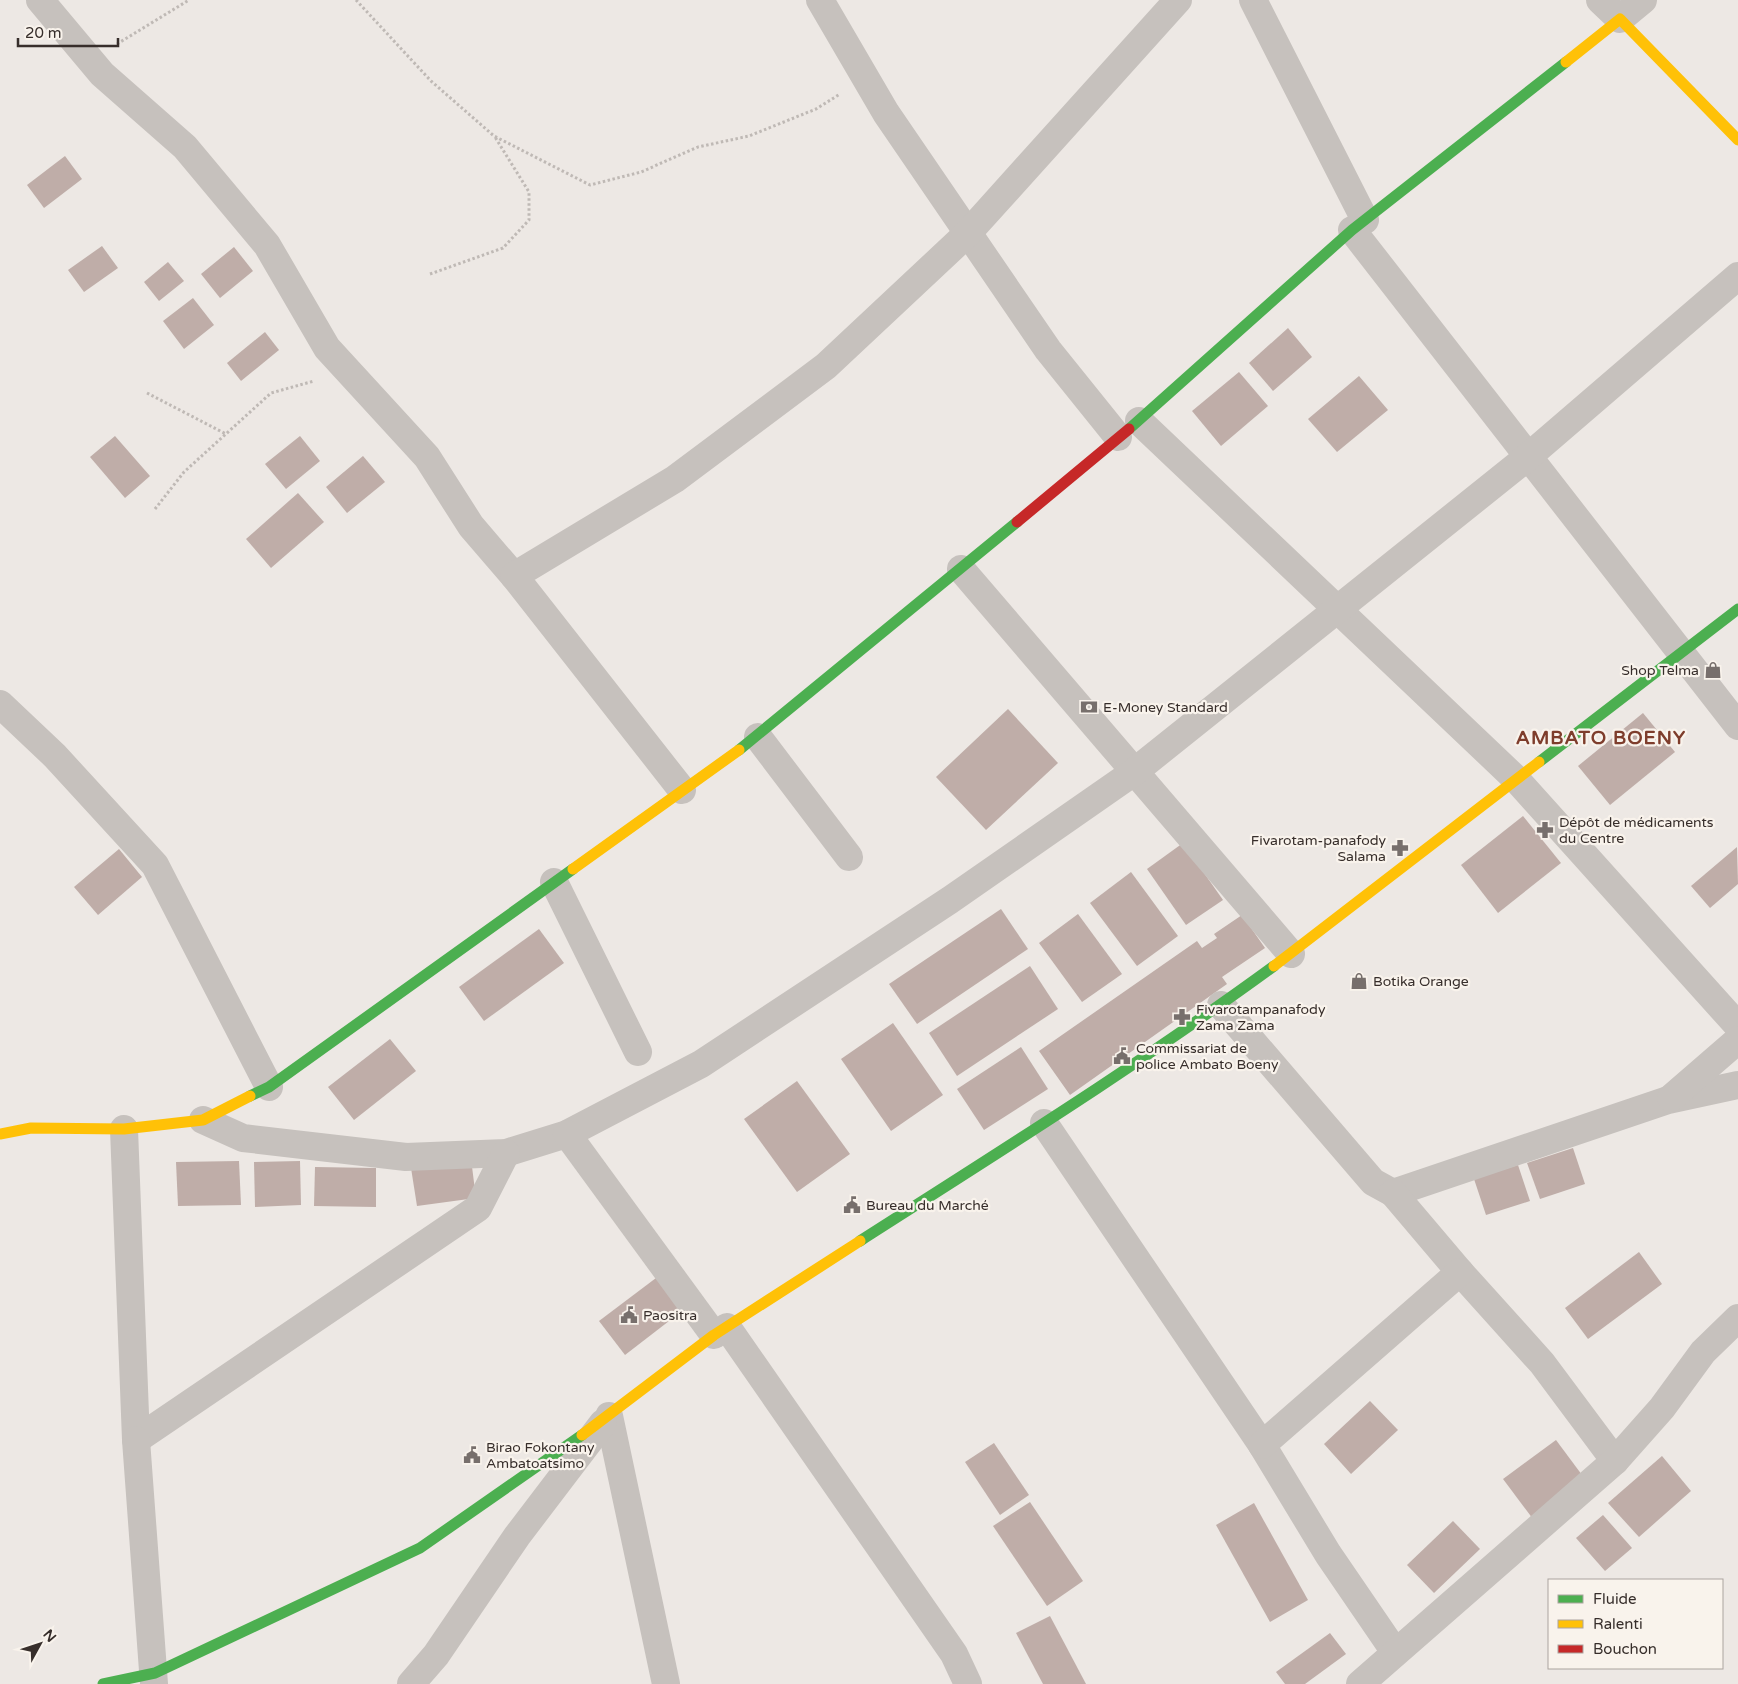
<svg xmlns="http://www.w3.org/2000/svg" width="1738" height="1684" viewBox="0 0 1738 1684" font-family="'Varela Round',sans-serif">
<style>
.building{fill:#bfada8}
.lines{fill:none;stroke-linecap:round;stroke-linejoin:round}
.path{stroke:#bfb9b5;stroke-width:3;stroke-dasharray:2.5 2.5;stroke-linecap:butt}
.street{stroke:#c6c1bd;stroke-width:28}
.fast{stroke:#4caf50;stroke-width:11}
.slow{stroke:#ffc107;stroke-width:11}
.jam{stroke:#c62828;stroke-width:11}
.labels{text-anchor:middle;stroke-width:4.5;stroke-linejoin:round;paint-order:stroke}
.poi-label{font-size:14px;fill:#372e2b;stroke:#f9f3ec;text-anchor:start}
.district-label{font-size:19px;font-weight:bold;letter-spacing:1px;fill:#7e3d2c;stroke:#f9f3ec}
</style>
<rect width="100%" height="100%" fill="#ede8e4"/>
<g class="building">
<polygon points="65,156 82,179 44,208 27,185"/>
<polygon points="102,246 118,268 84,292 68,270"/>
<polygon points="234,247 253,271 220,298 201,274"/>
<polygon points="168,262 184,281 159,301 144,282"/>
<polygon points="193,298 214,325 184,349 163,321"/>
<polygon points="1288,328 1312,357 1273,391 1249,363"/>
<polygon points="265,332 279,350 241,381 227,363"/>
<polygon points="1239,372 1268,406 1221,446 1192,411"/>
<polygon points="1359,376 1388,410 1337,452 1308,419"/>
<polygon points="115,436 150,476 125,498 90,457"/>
<polygon points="300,436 320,461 286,489 265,464"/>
<polygon points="363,456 385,482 347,513 326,487"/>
<polygon points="298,493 324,522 271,568 246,539"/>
<polygon points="1008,709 1058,763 986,830 936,777"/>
<polygon points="1643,713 1675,752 1610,805 1578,766"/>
<polygon points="1523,816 1561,863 1498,913 1461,865"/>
<polygon points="1183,843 1223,900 1186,925 1147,869"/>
<polygon points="1737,847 1738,884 1710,908 1691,886"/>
<polygon points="119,849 142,877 98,915 74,887"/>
<polygon points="1131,872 1178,936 1137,966 1090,903"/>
<polygon points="1001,909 1028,949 917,1024 889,984"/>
<polygon points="1078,914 1122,974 1082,1002 1039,943"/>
<polygon points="1242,915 1265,948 1222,977 1227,984 1070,1095 1039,1051 1197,941 1202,948 1217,938 1214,934"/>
<polygon points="539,929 564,963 484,1021 459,987"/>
<polygon points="1030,966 1058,1009 957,1076 929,1033"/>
<polygon points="893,1023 943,1095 891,1131 841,1059"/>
<polygon points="390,1039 416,1071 354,1120 328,1087"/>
<polygon points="1021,1047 1048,1089 984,1130 957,1089"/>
<polygon points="797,1081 850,1154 797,1192 744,1119"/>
<polygon points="1573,1148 1585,1184 1540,1199 1527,1163"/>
<polygon points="471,1159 476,1198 417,1206 411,1168"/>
<polygon points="239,1161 241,1205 178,1206 176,1162"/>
<polygon points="300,1161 301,1205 255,1207 254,1162"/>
<polygon points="1518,1165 1530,1201 1486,1215 1474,1179"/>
<polygon points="315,1167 376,1168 376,1207 314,1206"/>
<polygon points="1639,1252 1662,1284 1588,1339 1565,1308"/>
<polygon points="656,1278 682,1311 625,1355 599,1321"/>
<polygon points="1370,1401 1398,1430 1351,1474 1324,1444"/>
<polygon points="1556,1440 1585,1479 1533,1519 1503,1479"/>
<polygon points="994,1443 1029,1495 1000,1515 965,1462"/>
<polygon points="1662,1456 1691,1491 1639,1537 1608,1503"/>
<polygon points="1030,1502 1083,1581 1047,1606 993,1526"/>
<polygon points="1254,1503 1308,1600 1270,1622 1216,1525"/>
<polygon points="1603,1515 1632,1548 1605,1571 1576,1538"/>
<polygon points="1453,1521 1480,1549 1434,1593 1407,1565"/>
<polygon points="1050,1616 1086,1684 1043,1684 1016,1633"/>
<polygon points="1330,1633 1346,1654 1305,1684 1285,1684 1276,1672"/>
</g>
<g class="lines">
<g class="path">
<polyline points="356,0 431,81 494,136 590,185 641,172 698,147 749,136 816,109 840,94"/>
<polyline points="117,44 189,0"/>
<polyline points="430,274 503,248 529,220 529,192 495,137"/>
<polyline points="147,393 226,434"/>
<polyline points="155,509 184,472 271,393 314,381"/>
</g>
<g class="street">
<polyline points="40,0 102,74 185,147 267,245 327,348 427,457 471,526 514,576"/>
<polyline points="820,0 886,113 1048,350 1118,437"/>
<polyline points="1253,0 1365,220"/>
<polyline points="1600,0 1620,19 1643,0"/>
<polyline points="1352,230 1738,726"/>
<polyline points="1139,421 1516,779 1738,1026"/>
<polyline points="961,569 1291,954"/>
<polyline points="0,704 55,756 155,865 269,1087"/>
<polyline points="758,737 849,857"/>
<polyline points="682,790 514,576 675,479 826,366 968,233 1178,0"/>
<polyline points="554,882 638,1052"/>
<polyline points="1221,1005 1373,1182 1393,1193 1668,1100 1738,1085"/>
<polyline points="1671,1098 1738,1040"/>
<polyline points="203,1120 243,1138 406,1157 506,1153 567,1134 701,1064 950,900 1134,772 1529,456 1738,276"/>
<polyline points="1044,1123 1262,1445 1328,1554 1395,1652"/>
<polyline points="124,1129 136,1440 478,1208 506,1153"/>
<polyline points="567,1134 714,1335"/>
<polyline points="1393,1193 1460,1272 1542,1363 1615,1461"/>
<polyline points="727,1327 954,1654 968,1684"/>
<polyline points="609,1416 666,1684"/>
<polyline points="136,1440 154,1684"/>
<polyline points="1262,1445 1460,1272"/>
<polyline points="411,1684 436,1655 517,1536 603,1423"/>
<polyline points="1360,1684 1615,1461 1662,1408 1703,1352 1738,1318"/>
</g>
<g class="fast">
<polyline points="1129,429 1352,230 1566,62"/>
<polyline points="739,750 1017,522"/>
<polyline points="1539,762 1738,609"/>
<polyline points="250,1096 269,1087 573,869"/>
<path d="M860,1241C999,1152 1140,1064 1274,966"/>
<polyline points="103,1684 155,1673 420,1548 582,1435"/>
</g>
<g class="slow">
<polyline points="1566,62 1620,19 1738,140"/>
<polyline points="573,869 739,750"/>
<polyline points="1274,966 1539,762"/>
<polyline points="0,1134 31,1128 124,1129 203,1120 250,1096"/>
<polyline points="582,1435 714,1335 860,1241"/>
</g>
<polyline class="jam" points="1017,522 1129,429"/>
</g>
<defs>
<g id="shop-bare" transform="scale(1.35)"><path d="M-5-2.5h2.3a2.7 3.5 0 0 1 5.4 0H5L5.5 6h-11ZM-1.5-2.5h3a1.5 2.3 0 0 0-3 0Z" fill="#776f6c" stroke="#f9f3ec" stroke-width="2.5" paint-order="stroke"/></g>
<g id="bank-bare" transform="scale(1.35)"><path d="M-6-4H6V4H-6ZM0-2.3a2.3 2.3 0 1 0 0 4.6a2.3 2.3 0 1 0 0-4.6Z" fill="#776f6c" stroke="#f9f3ec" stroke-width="2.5" paint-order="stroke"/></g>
<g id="pharmacy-bare" transform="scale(1.35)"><path d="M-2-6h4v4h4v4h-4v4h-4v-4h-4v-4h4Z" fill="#776f6c" stroke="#f9f3ec" stroke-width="2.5" paint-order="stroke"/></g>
<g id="civic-bare" transform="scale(1.35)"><path d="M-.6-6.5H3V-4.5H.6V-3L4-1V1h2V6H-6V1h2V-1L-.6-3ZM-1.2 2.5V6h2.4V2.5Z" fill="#776f6c" stroke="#f9f3ec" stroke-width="2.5" paint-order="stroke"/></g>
</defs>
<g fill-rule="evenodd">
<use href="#shop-bare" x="1713" y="670"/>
<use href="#bank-bare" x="1089" y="707"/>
<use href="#pharmacy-bare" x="1545" y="830"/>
<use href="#pharmacy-bare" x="1400" y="848"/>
<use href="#shop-bare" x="1359" y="981"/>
<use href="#pharmacy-bare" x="1182" y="1017"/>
<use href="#civic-bare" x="1122" y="1056"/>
<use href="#civic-bare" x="852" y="1205"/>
<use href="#civic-bare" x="629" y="1315"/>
<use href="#civic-bare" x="472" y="1455"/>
</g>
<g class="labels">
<g class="poi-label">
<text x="1699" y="675" text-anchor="end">Shop Telma</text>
<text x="1103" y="712">E-Money Standard</text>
<text x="1559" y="827">Dépôt de médicaments<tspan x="1559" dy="16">du Centre</tspan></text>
<text x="1386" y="845" text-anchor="end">Fivarotam-panafody<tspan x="1386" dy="16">Salama</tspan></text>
<text x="1373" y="986">Botika Orange</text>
<text x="1196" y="1014">Fivarotampanafody<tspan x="1196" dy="16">Zama Zama</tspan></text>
<text x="1136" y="1053">Commissariat de<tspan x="1136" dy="16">police Ambato Boeny</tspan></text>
<text x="866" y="1210">Bureau du Marché</text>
<text x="643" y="1320">Paositra</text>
<text x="486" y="1452">Birao Fokontany<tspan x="486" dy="16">Ambatoatsimo</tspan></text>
</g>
<g class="district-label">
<text x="1601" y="744">AMBATO BOENY</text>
</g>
</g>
<rect x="1548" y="1579" width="175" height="90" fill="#f9f3ec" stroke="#aba49f"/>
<rect x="1558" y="1595" width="25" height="8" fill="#4caf50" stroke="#aba49f"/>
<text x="1593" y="1604" font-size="15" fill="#372e2b">Fluide</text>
<rect x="1558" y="1620" width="25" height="8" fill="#ffc107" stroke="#aba49f"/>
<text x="1593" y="1629" font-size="15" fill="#372e2b">Ralenti</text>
<rect x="1558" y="1645" width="25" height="8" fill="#c62828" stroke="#aba49f"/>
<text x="1593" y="1654" font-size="15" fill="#372e2b">Bouchon</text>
<g transform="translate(40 1644) rotate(50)" stroke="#f9f3ec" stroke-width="4" paint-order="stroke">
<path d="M0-4L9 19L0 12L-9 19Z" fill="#372e2b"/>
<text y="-8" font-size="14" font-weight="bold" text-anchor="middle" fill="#372e2b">N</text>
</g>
<path d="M18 38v8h100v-8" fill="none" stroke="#372e2b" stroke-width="2.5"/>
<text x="25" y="38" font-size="15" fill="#372e2b" stroke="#f9f3ec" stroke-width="4" paint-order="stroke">20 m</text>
</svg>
